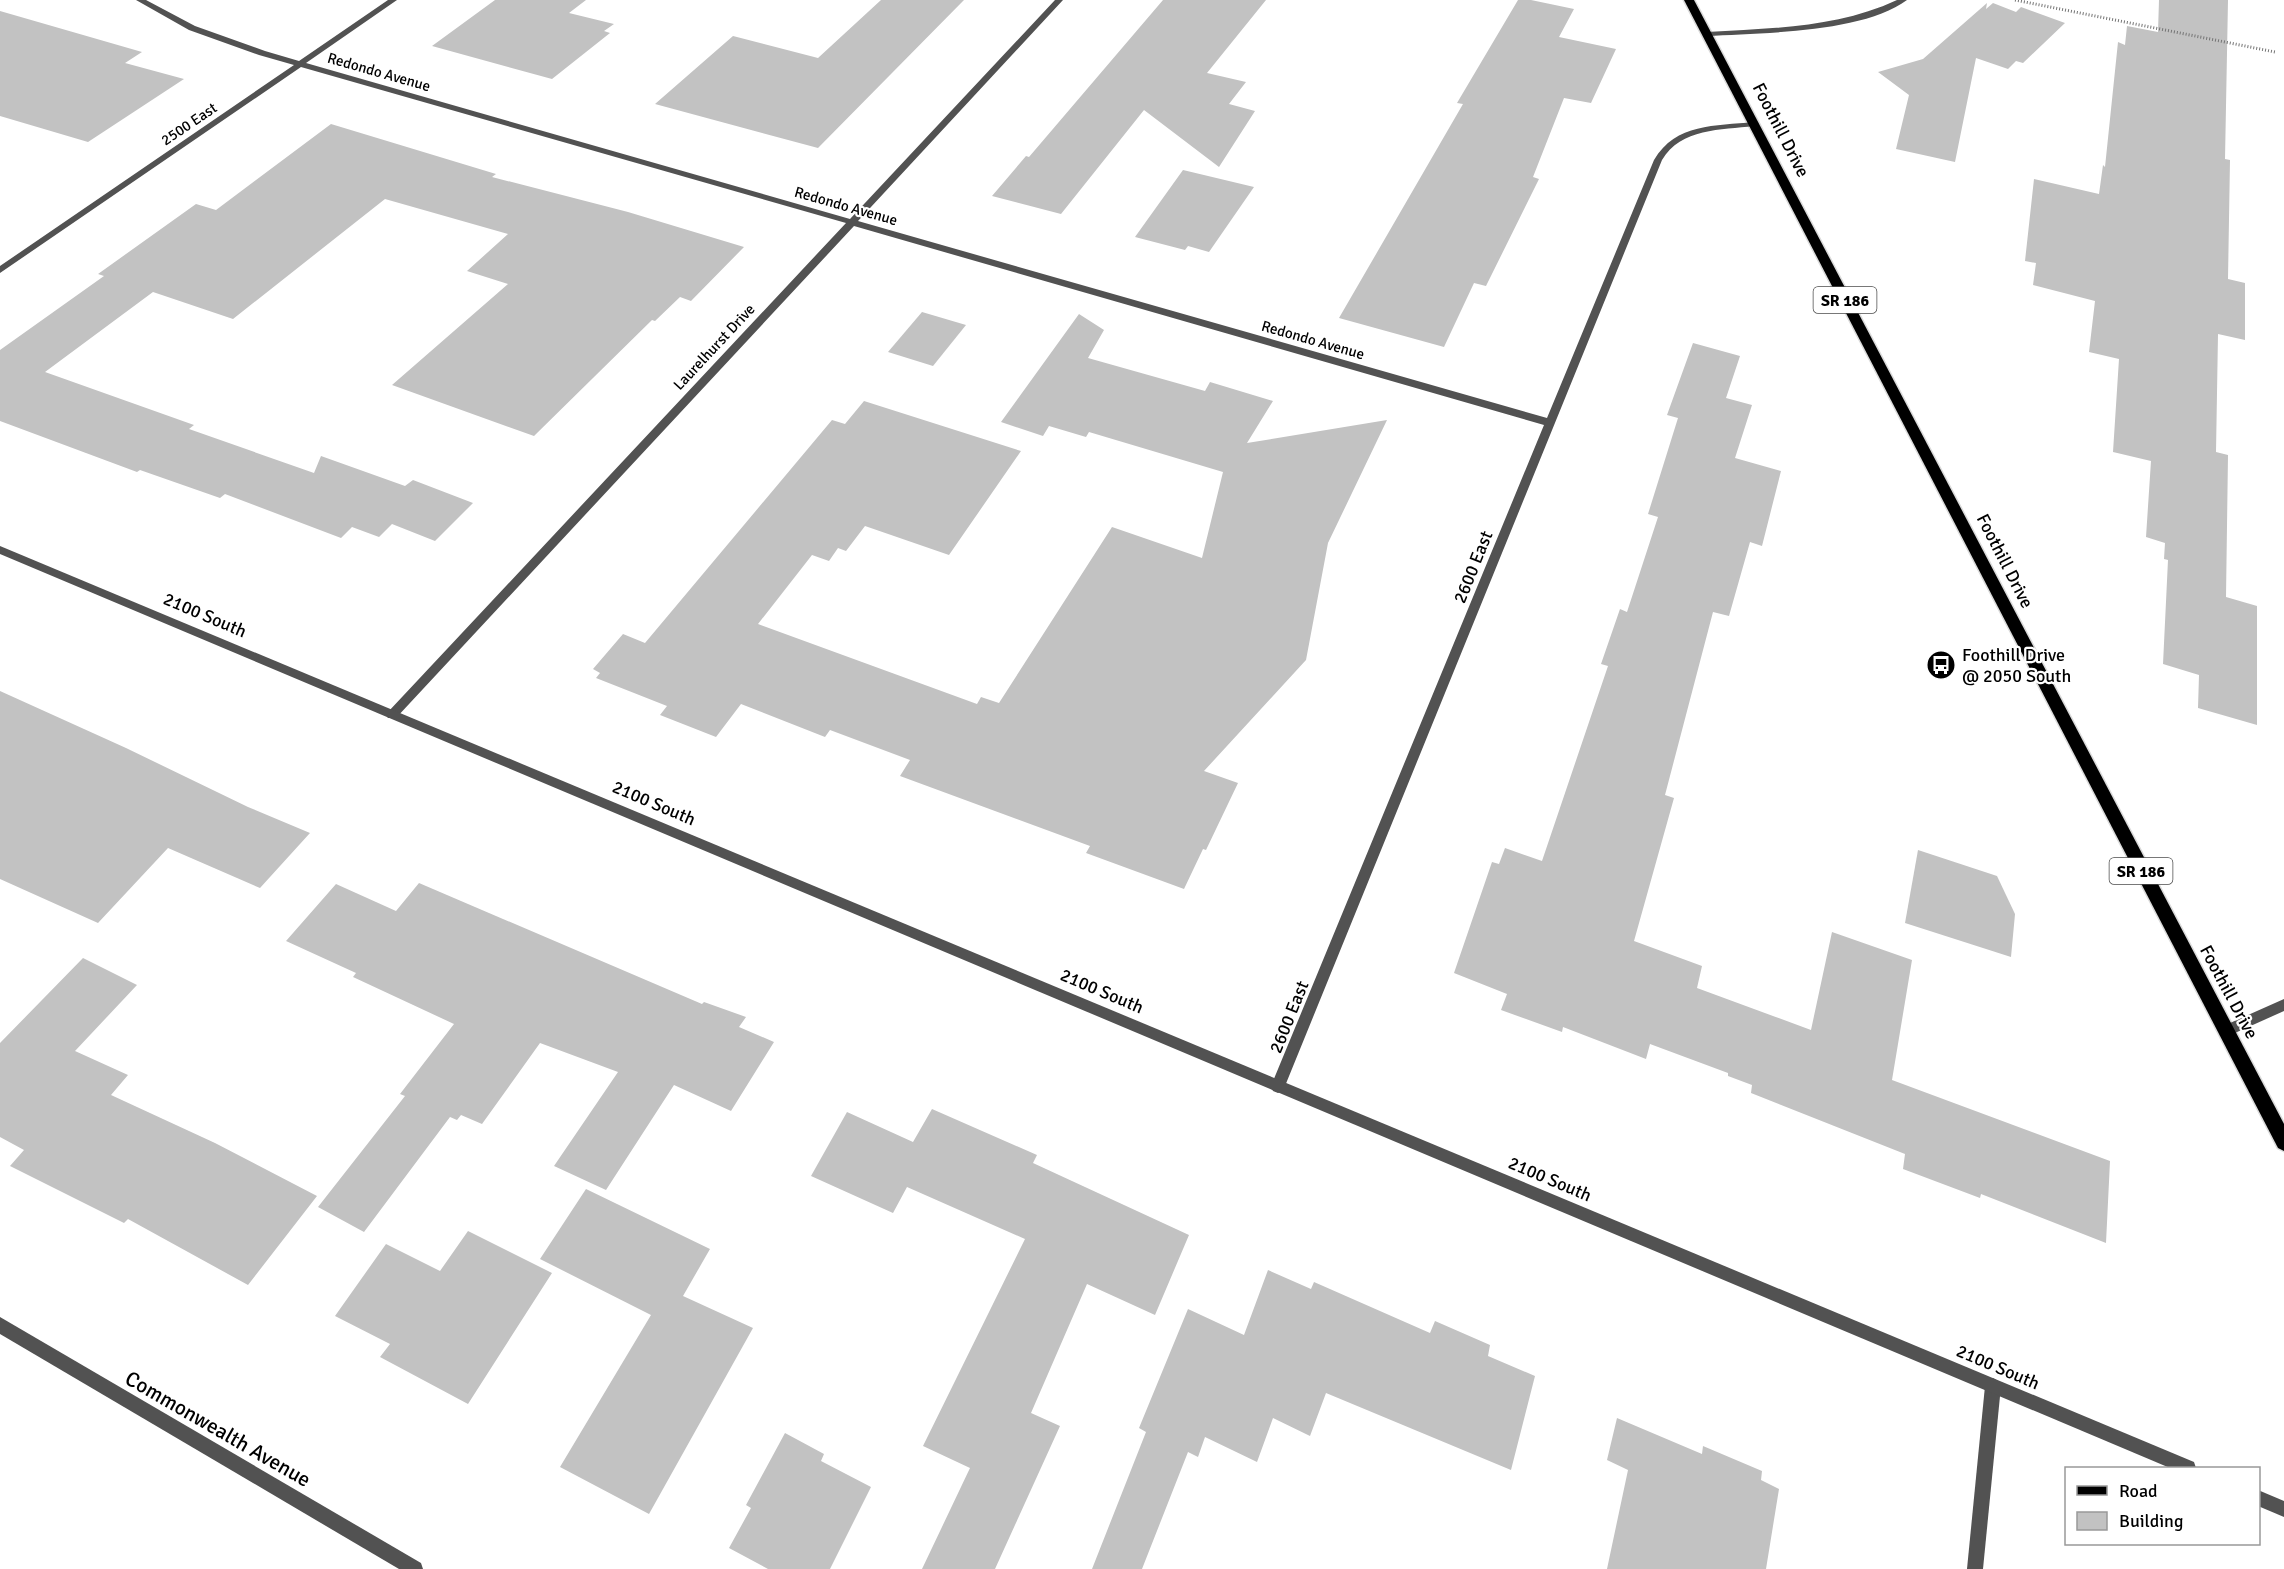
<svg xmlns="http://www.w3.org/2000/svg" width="2284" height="1569" viewBox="0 0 2284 1569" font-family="Signika,sans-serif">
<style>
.building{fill:#c2c2c2}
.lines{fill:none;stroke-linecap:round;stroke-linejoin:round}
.primary-casing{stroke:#dbdbdb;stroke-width:3}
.path{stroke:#747474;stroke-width:3;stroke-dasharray:1 2;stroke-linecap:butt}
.minor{fill:#525252;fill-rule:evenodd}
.tertiary{fill:#525252;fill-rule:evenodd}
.primary{fill:#000;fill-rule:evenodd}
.labels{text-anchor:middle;stroke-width:4.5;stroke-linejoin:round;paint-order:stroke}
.far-street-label{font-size:15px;fill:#000;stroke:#fff}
.shield{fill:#fff;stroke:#4c4c4c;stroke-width:1.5}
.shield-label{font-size:16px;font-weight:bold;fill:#000}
.street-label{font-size:18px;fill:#000;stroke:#fff}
.poi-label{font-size:18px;fill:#000;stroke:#fff;text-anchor:start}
.near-street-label{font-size:21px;fill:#000;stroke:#fff}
</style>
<rect width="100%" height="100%" fill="#fff"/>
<g class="building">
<polygon points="495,0 586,0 569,13 614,24 604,31 610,33 552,79 432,46"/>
<polygon points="881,0 964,0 818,148 655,104 733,36 818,58"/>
<polygon points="1163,0 1266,0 1207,73 1246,82 1229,104 1255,111 1219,167 1144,110 1061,214 992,196 1026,156 1029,157"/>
<polygon points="1518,0 1531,0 1574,9 1559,37 1616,49 1591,103 1564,98 1533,177 1539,179 1486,286 1474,283 1444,347 1339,318 1463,104 1457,103"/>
<polygon points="2159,0 2228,0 2225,159 2230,160 2228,279 2245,283 2245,340 2218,334 2216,452 2228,455 2226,597 2257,606 2257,725 2198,708 2199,675 2163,664 2168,560 2164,559 2165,543 2146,537 2151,461 2113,452 2119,359 2089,352 2095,301 2033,285 2036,263 2025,261 2034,179 2099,194 2103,165 2105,167 2118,42 2125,45 2127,26 2158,32"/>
<polygon points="1987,3 1986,9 1993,3 2016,12 2021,7 2065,23 2023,63 2016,61 2008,69 1976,58 1955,162 1896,149 1909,95 1878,72 1923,59"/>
<polygon points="0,11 142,52 125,63 184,79 88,142 0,116"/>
<polygon points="331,124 496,174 492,177 628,212 744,247 691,301 680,297 655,321 652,320 534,436 392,385 508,284 467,271 508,234 385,199 233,319 153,292 45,372 194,425 189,429 314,473 321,456 405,486 413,480 473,503 435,541 392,524 379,537 352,527 341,538 225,494 220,498 140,470 137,472 0,421 0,350 104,276 98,274 196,204 216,210"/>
<polygon points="1183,170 1254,187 1209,252 1188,246 1185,250 1135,237"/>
<polygon points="922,312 966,325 933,366 888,352"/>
<polygon points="1079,314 1104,330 1088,358 1205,391 1210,382 1273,401 1247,443 1387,420 1328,543 1306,660 1204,771 1238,783 1206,850 1203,849 1184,889 1086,853 1090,846 900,776 910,760 830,730 825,737 741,704 716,737 660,715 667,706 596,678 600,673 593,669 623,634 645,643 832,420 845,424 864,401 1021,451 949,555 865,526 846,551 838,548 829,561 812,555 758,624 977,704 981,697 999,703 1112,527 1202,558 1223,472 1089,432 1086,437 1049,426 1043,436 1001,422"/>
<polygon points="1693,343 1740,356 1726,398 1752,405 1735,458 1781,471 1762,546 1750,542 1729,616 1713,612 1665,795 1674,798 1634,941 1702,966 1697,988 1811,1030 1832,932 1912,960 1892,1080 2110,1161 2106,1243 1981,1194 1980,1198 1903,1169 1905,1154 1751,1093 1752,1085 1728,1076 1728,1073 1650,1044 1646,1059 1563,1027 1562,1032 1501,1010 1507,994 1454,973 1492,862 1499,864 1505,848 1542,861 1608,666 1601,664 1620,609 1627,612 1658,517 1648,514 1678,418 1667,415"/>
<polygon points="0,691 126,748 248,807 310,833 260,888 168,848 98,923 0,879"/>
<polygon points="1918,850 1997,876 2015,914 2011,957 1905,923"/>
<polygon points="419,883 702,1004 704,1002 746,1017 739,1027 774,1042 731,1111 674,1085 606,1190 554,1166 618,1072 540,1043 482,1124 461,1115 457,1120 450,1117 364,1232 318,1207 405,1096 400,1094 454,1024 353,977 356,973 286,941 336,884 396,911"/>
<polygon points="83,958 137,985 75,1051 128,1075 111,1095 215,1143 317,1196 248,1285 128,1219 124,1223 10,1166 24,1150 0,1137 0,1043"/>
<polygon points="932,1109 1037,1155 1033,1163 1189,1235 1155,1315 1087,1284 1031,1413 1060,1426 995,1569 922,1569 970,1468 923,1446 1025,1239 907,1187 893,1213 811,1176 847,1112 913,1142"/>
<polygon points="586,1189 710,1249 683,1296 753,1328 649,1514 560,1467 651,1315 540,1259"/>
<polygon points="468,1231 552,1273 468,1404 380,1357 390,1344 335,1316 386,1244 440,1271"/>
<polygon points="1268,1270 1311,1289 1314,1282 1430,1333 1435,1321 1490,1345 1488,1356 1535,1376 1511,1470 1326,1393 1310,1436 1273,1418 1257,1462 1205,1437 1198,1457 1188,1452 1142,1569 1092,1569 1146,1432 1139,1428 1188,1309 1244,1335"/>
<polygon points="1617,1418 1702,1454 1703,1446 1762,1471 1761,1480 1779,1489 1766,1569 1607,1569 1628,1470 1607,1460"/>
<polygon points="785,1433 824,1454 821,1461 871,1487 830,1569 768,1569 729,1548 751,1508 746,1505"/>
</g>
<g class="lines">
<g class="primary-casing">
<polygon id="primary" points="1684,0 1694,0 2284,1124 2284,1151 2278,1148"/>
</g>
<polyline class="path" points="2015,0 2275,52"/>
<g class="minor">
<path d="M136,0H146L195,26L265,51L299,61L388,0H397L306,63L850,219L1055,0H1063L858,221L1547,418L1654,160C1676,123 1715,126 1754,122L1758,124L1754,126C1721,130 1681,128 1662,160L1285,1086L1283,1091L1278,1093L1273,1091L1271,1086L1544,425L854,226L396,718H388L386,715L388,712L846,223L301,67L0,273V266L294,65L259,55L189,30Z"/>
<path d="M1897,0H1907C1863,33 1761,33 1707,36L1703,34L1707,32C1772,28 1837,28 1897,0Z"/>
<polygon points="2284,999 2284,1011 2226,1037 2221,1035 2219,1031 2221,1027"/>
<polygon points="0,1317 421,1563 423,1569 399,1569 0,1334"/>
<polygon points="1993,1378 1998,1381 2001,1386 1983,1569 1967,1569 1985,1386 1988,1381"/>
</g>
<g class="tertiary">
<polygon points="0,546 2194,1462 2196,1468 2170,1468 0,554"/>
<polygon points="2258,1490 2284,1501 2284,1517 2258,1506"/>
</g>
<use href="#primary" class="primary"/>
</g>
<defs>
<g id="bus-disc" transform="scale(1.5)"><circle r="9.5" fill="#000" stroke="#fff"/><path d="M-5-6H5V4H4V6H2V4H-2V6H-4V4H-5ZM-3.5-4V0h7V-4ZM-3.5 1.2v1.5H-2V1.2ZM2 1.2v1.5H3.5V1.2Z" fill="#fff"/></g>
</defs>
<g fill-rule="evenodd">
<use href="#bus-disc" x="1941" y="665"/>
</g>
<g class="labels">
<g class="far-street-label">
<text transform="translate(379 72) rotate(16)" y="5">Redondo Avenue</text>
<text transform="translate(189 124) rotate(-34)" y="5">2500 East</text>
<text transform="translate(846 206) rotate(16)" y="5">Redondo Avenue</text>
<text transform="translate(1313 340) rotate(16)" y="5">Redondo Avenue</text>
<text transform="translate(714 347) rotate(-47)" y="5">Laurelhurst Drive</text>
</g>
<g class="shield">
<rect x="1813.5" y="287" width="63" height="26" rx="4.5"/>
<rect x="2109.5" y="858" width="63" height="26" rx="4.5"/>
</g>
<g class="shield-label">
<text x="1845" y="306">SR 186</text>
<text x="2141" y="877">SR 186</text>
</g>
<g class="street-label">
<text transform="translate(1781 130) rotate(63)" y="6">Foothill Drive</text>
<text transform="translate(2005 561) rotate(63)" y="6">Foothill Drive</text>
<text transform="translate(1473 567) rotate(-68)" y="6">2600 East</text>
<text transform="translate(205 615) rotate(23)" y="6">2100 South</text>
<text transform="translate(654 803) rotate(23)" y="6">2100 South</text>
<text transform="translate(1102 991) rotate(23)" y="6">2100 South</text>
<text transform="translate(2229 992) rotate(62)" y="6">Foothill Drive</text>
<text transform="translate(1289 1017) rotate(-68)" y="6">2600 East</text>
<text transform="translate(1550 1179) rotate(23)" y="6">2100 South</text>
<text transform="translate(1998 1367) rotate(23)" y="6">2100 South</text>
</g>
<g class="poi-label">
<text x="1962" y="661">Foothill Drive<tspan x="1962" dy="21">@ 2050 South</tspan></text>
</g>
<g class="near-street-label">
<text transform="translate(218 1429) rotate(30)" y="7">Commonwealth Avenue</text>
</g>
</g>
<rect x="2065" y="1467" width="195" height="78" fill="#ffffff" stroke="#999999" stroke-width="1.5"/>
<rect x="2077" y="1486" width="30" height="9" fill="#000000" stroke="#999999" stroke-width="1.5"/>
<text x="2119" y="1497" font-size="18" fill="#000000">Road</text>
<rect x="2077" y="1512" width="30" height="18" fill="#c2c2c2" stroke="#999999" stroke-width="1.5"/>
<text x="2119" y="1527" font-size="18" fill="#000000">Building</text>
</svg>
